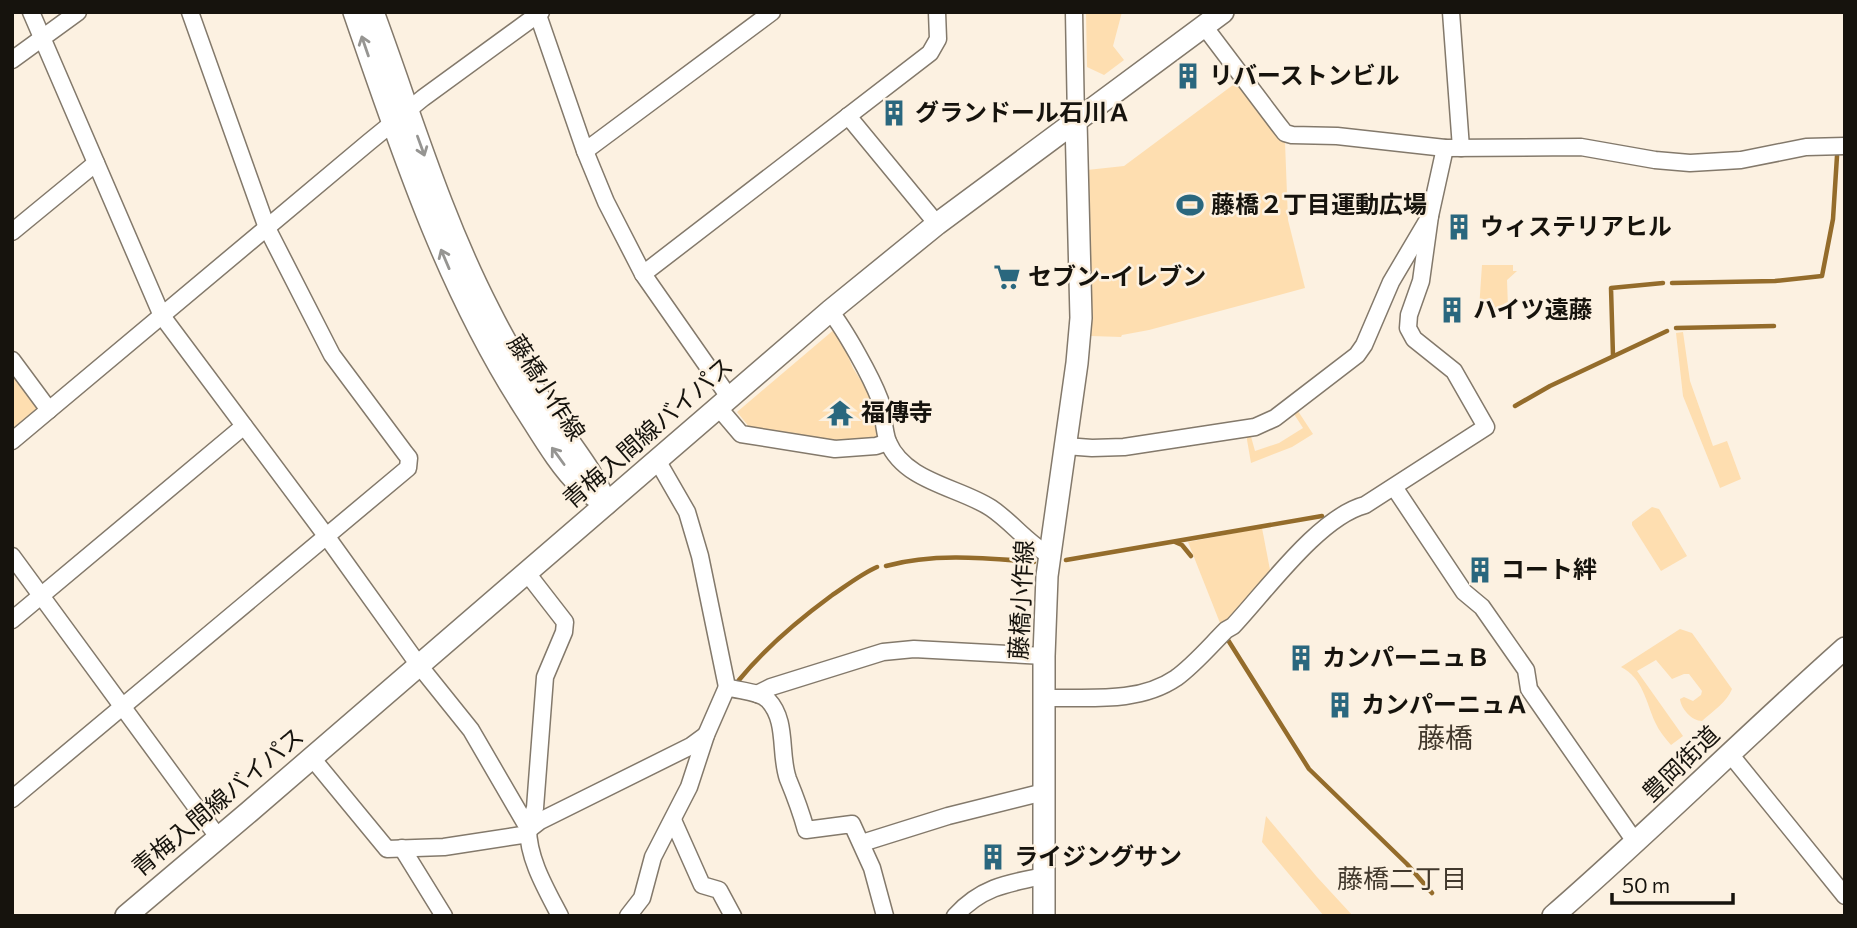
<svg xmlns="http://www.w3.org/2000/svg" width="1857" height="928" viewBox="0 0 1857 928" font-family="Commissioner,'Noto Sans JP',sans-serif">
<style>
.green{fill:#fedeb0}
.lines{fill:none;stroke-linecap:round;stroke-linejoin:round}
.stream{stroke:#946c2b;stroke-width:4.5}
.minor-casing{stroke:#83796b;stroke-width:19}
.major-casing{stroke:#83796b;stroke-width:24}
.minor{stroke:#fff;stroke-width:16}
.major{stroke:#fff;stroke-width:21}
.oneway{stroke:#969592}
.labels{text-anchor:middle;stroke-width:5;stroke-linejoin:round;paint-order:stroke}
.poi-label{font-size:24px;font-weight:bold;fill:#16130d;stroke:#fcf1e1;text-anchor:start}
.street-label{font-size:24px;fill:#16130d;stroke:#fcf1e1}
.neighbourhood-label{font-size:26px;fill:#41382c;stroke:#fcf1e1}
.quarter-label{font-size:28px;fill:#41382c;stroke:#fcf1e1}
</style>
<rect width="100%" height="100%" fill="#fcf1e1"/>
<g class="green">
<polygon points="1086,12 1122,12 1113,46 1124,60 1104,75 1087,67"/>
<polygon points="1237,82 1283,142 1285,142 1288,220 1305,288 1149,330 1122,335 1121,337 1091,336 1087,170 1124,166"/>
<polygon points="1482,265 1513,265 1513,271 1517,271 1507,280 1508,307 1479,309"/>
<polygon points="836,328 853,368 873,400 880,441 834,443 750,428 737,412"/>
<polygon points="1683,332 1690,381 1713,446 1727,441 1741,479 1720,488 1683,396 1676,333"/>
<polygon points="12,368 37,402 36,409 12,429"/>
<polygon points="1296,408 1313,434 1292,447 1251,463 1246,434 1250,433 1255,451 1279,443 1303,428 1292,411"/>
<polygon points="1652,507 1659,509 1687,556 1661,571 1632,525 1632,522"/>
<polygon points="1262,528 1271,575 1222,628 1188,542"/>
<path d="M1680,629L1692,633L1732,689C1727,702 1712,712 1702,721C1692,721 1681,709 1680,699L1684,697L1693,701L1701,695L1702,691L1689,674H1684L1672,679L1656,660L1637,671L1683,736L1671,745C1665,738 1659,731 1655,722C1646,702 1643,678 1621,667Z"/>
<polygon points="1266,816 1317,877 1353,916 1324,916 1262,842"/>
</g>
<g class="lines">
<g class="stream">
<polyline points="1672,283 1775,281 1822,276 1833,219 1837,156"/>
<polyline points="1676,328 1774,326"/>
<polyline points="1613,356 1611,288 1663,283"/>
<polyline points="1515,406 1550,386 1667,331"/>
<polyline points="1175,542 1182,545 1191,556"/>
<polyline points="1066,560 1322,516"/>
<path d="M886,566C934,553 984,558 1034,562"/>
<polyline points="1228,640 1309,769 1407,864 1432,893"/>
<path d="M739,680C766,647 797,621 831,596C846,586 861,574 877,567"/>
</g>
<g class="minor-casing">
<g id="minor">
<path d="M31,12L162,316L327,537L418,664L471,730L528,828C528,859 546,889 560,916"/>
<polyline points="537,12 585,151 606,202 643,274 729,397"/>
<polyline points="1074,12 1076,121"/>
<polyline points="1451,12 1461,148"/>
<polyline points="1204,26 1278,124 1285,133 1292,135 1337,136 1445,148 1581,147 1655,160 1690,163 1741,160 1806,147 1845,146"/>
<polyline points="12,60 78,12"/>
<polyline points="848,116 937,224"/>
<polyline points="585,151 772,12"/>
<polyline points="12,232 96,163"/>
<polyline points="643,274 930,53 938,39 937,12"/>
<path d="M830,311C845,330 871,376 880,400C884,413 883,429 888,442C905,482 959,487 991,508C1012,522 1027,543 1049,555"/>
<polyline points="12,360 49,410"/>
<polyline points="718,407 741,434 835,449 876,446 888,442"/>
<polyline points="12,441 369,142 423,98 541,12"/>
<polyline points="1065,446 1092,448 1124,447 1255,427 1275,418 1357,355 1364,345 1391,282 1430,216 1445,148"/>
<path d="M657,460L687,512L700,556L727,687C738,691 759,691 768,700C788,721 779,754 788,779C795,796 801,812 806,830L852,824L872,868L885,916"/>
<polyline points="1394,487 1464,592 1482,607 1526,670 1529,689 1636,843"/>
<polyline points="12,556 218,837"/>
<polyline points="527,573 565,622 564,632 545,677 535,808 528,828"/>
<polyline points="12,620 244,426"/>
<polyline points="757,694 771,687 883,652 914,649 1044,656"/>
<path d="M1044,698C1087,697 1138,704 1176,678C1194,665 1210,646 1226,630L1233,626C1266,591 1319,517 1365,505L1486,427L1454,371L1414,339L1408,328L1409,315L1421,281L1430,216"/>
<polyline points="1730,754 1845,896"/>
<polyline points="312,758 387,849 444,847 522,835 540,821 691,746 706,735"/>
<polyline points="12,799 408,468 409,458 405,453 332,355 267,228 190,12"/>
<polyline points="673,820 702,885 719,890 733,916"/>
<polyline points="862,843 948,816 1044,792"/>
<polyline points="402,848 444,916"/>
<polyline points="628,916 642,898 653,857 689,787 706,735 727,687"/>
<path d="M955,916C981,887 1008,883 1044,876"/>
</g>
</g>
<g class="major-casing">
<g id="major">
<path d="M354,12C401,148 446,286 524,407C539,430 560,467 580,485C588,492 597,498 606,504"/>
<path d="M373,12C410,112 440,215 489,310C508,348 530,385 554,420C573,449 591,469 605,501"/>
<polyline points="126,916 249,812 830,311 937,224 1223,12"/>
<polyline points="1044,916 1044,656 1047,576 1077,363 1081,318 1076,121"/>
<path d="M1553,916C1653,829 1746,736 1845,648"/>
</g>
</g>
<use href="#minor" class="minor"/>
<use href="#major" class="major"/>
</g>
<defs><path id="oneway-shaft" d="M-6 0H5M1.5-3L5.5 0L1.5 3" fill="none" stroke-width="1.6" stroke-linecap="round" stroke-linejoin="round" transform="scale(1.75)"/></defs>
<g class="oneway">
<use href="#oneway-shaft" transform="translate(365 46) rotate(-109)"/>
<use href="#oneway-shaft" transform="translate(421 146) rotate(70)"/>
<use href="#oneway-shaft" transform="translate(445 259) rotate(-113)"/>
<use href="#oneway-shaft" transform="translate(558 456) rotate(-126)"/>
</g>
<defs>
<g id="building-bare" transform="scale(2.1)"><path d="M-4-6H4V6H1V3H-1V6H-4ZM-2.5-4.3h1.7v1.8h-1.7ZM.8-4.3h1.7v1.8H.8ZM-2.5-1h1.7V.8h-1.7ZM.8-1h1.7V.8H.8Z" fill="#2a677e" stroke="#fcf1e1" stroke-width="2.5" paint-order="stroke"/></g>
<g id="stadium-bare" transform="scale(2.1)"><path d="M0-5a6.5 5 0 1 0 0 10a6.5 5 0 1 0 0-10ZM-3.5-1.8h7v3.6h-7Z" fill="#2a677e" stroke="#fcf1e1" stroke-width="2.5" paint-order="stroke"/></g>
<g id="supermarket-bare" transform="scale(2.1)"><path d="M-6-5.5h2.5l.6 2H6L4.5 2H-2.5L-4.4-4H-6ZM-1.5 3.2a1.3 1.3 0 1 0 .1 0ZM3 3.2a1.3 1.3 0 1 0 .1 0Z" fill="#2a677e" stroke="#fcf1e1" stroke-width="2.5" paint-order="stroke"/></g>
<g id="temple-bare" transform="scale(2.1)"><path d="M0-6L5-2H3V0L6.5 2.5H4V6H1.5V3h-3V6H-4V2.5H-6.5L-3 0V-2H-5Z" fill="#2a677e" stroke="#fcf1e1" stroke-width="2.5" paint-order="stroke"/></g>
</defs>
<g fill-rule="evenodd">
<use href="#building-bare" x="1188" y="76"/>
<use href="#building-bare" x="894" y="113"/>
<use href="#stadium-bare" x="1190" y="205"/>
<use href="#building-bare" x="1459" y="227"/>
<use href="#supermarket-bare" x="1007" y="277"/>
<use href="#building-bare" x="1452" y="310"/>
<use href="#temple-bare" x="840" y="413"/>
<use href="#building-bare" x="1480" y="570"/>
<use href="#building-bare" x="1301" y="658"/>
<use href="#building-bare" x="1340" y="705"/>
<use href="#building-bare" x="993" y="857"/>
</g>
<g class="labels">
<g class="poi-label">
<text x="1209" y="84">リバーストンビル</text>
<text x="915" y="121">グランドール石川Ａ</text>
<text x="1211" y="213">藤橋２丁目運動広場</text>
<text x="1480" y="235">ウィステリアヒル</text>
<text x="1028" y="285">セブン-イレブン</text>
<text x="1473" y="318">ハイツ遠藤</text>
<text x="861" y="421">福傳寺</text>
<text x="1501" y="578">コート絆</text>
<text x="1322" y="666">カンパーニュＢ</text>
<text x="1361" y="713">カンパーニュＡ</text>
<text x="1014" y="865">ライジングサン</text>
</g>
<g class="street-label">
<text transform="translate(546 388) rotate(57)" y="8">藤橋小作線</text>
<text transform="translate(648 433) rotate(-41)" y="8">青梅入間線バイパス</text>
<text transform="translate(1022 600) rotate(-87)" y="8">藤橋小作線</text>
<text transform="translate(1681 764) rotate(-44)" y="8">豊岡街道</text>
<text transform="translate(218 802) rotate(-40)" y="8">青梅入間線バイパス</text>
</g>
<g class="neighbourhood-label">
<text x="1402" y="888">藤橋二丁目</text>
</g>
<g class="quarter-label">
<text x="1445" y="748">藤橋</text>
</g>
</g>
<rect width="1857" height="928" fill="none" stroke="#16130d" stroke-width="28"/>
<path d="M1612 893v10h121v-10" fill="none" stroke="#16130d" stroke-width="3.5"/>
<text x="1622" y="893" font-size="21" fill="#16130d" stroke="#fcf1e1" stroke-width="5" paint-order="stroke">50 m</text>
</svg>
